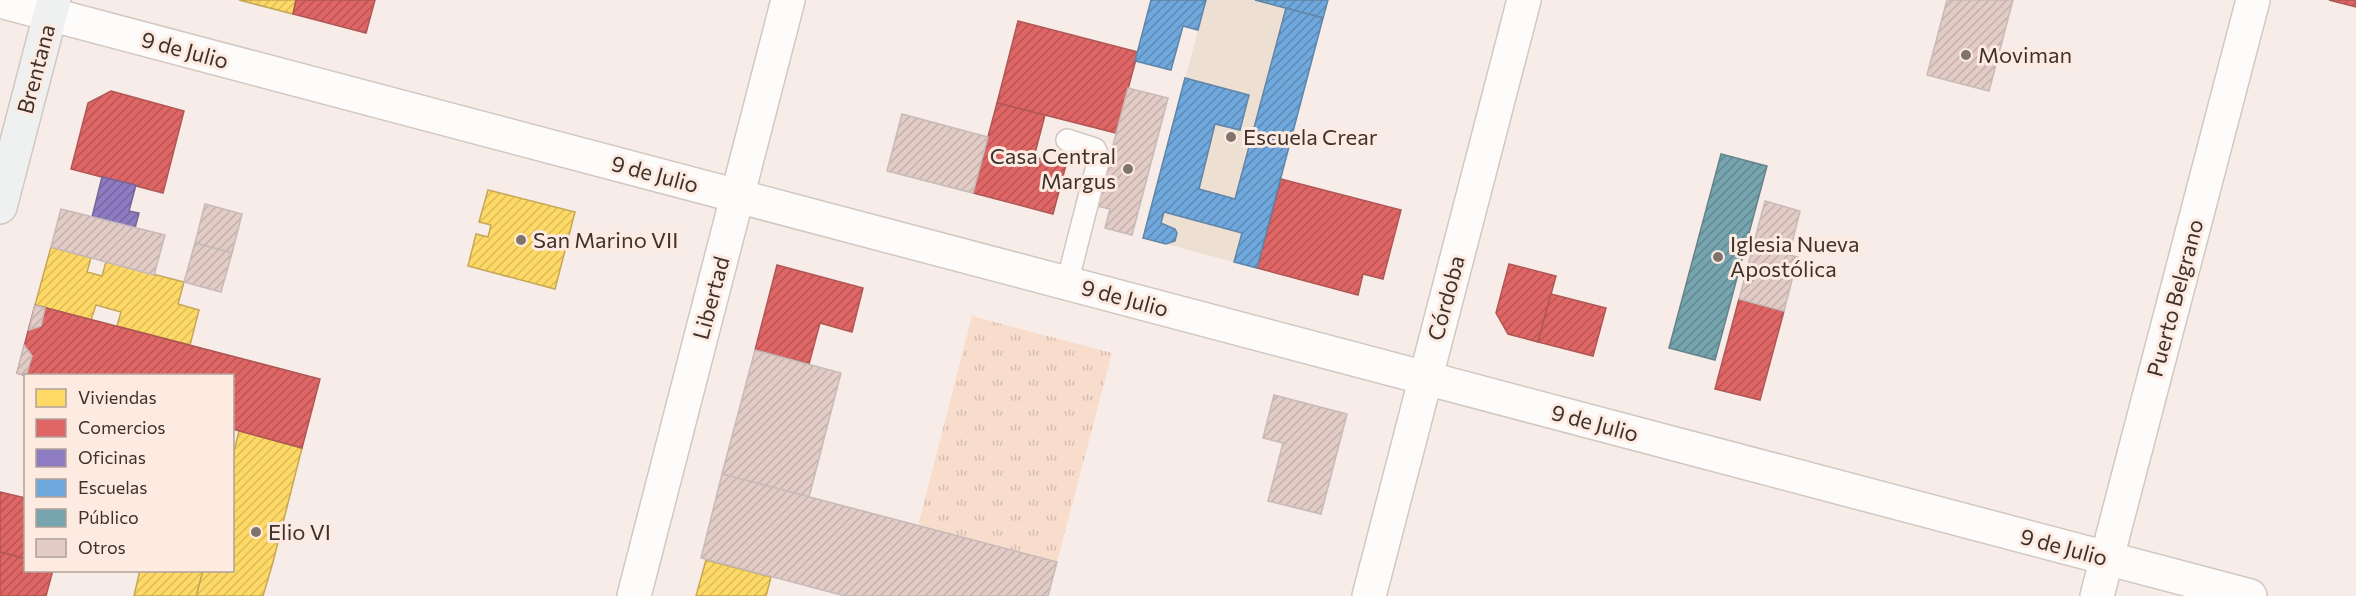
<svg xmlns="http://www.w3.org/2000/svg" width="2356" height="596" viewBox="0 0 2356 596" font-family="Commissioner,sans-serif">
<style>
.education{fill:#eedfd3}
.grass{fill:url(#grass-tufts)}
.homes{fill:url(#homes-hatch);stroke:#c5a755;stroke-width:1.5}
.shops{fill:url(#shops-hatch);stroke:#af5755;stroke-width:1.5}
.offices{fill:url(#offices-hatch);stroke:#766696;stroke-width:1.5}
.schools{fill:url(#schools-hatch);stroke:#6085a7;stroke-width:1.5}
.public{fill:url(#public-hatch);stroke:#658388;stroke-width:1.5}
.building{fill:url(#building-hatch);stroke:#c6bbb8;stroke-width:1.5}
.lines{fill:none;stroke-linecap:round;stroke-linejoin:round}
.service-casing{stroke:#d2c8c2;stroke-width:24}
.minor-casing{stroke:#d2c8c2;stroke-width:36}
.tertiary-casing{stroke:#d2c8c2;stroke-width:36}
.secondary-casing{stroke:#d2c8c2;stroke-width:36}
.service{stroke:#fefcfb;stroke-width:21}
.minor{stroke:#fefcfb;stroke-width:33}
.tertiary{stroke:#fefcfb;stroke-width:33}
.secondary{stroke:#eff0f0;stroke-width:33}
.poi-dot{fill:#7f746d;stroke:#fdeae1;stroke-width:2}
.labels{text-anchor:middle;stroke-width:6;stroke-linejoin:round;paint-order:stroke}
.street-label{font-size:22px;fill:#3e332c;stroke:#fdeae1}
.poi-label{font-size:22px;fill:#3e332c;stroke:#fdeae1;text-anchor:start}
</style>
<defs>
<pattern id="grass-tufts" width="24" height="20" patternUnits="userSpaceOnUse" patternTransform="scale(1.5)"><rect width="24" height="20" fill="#f8dccc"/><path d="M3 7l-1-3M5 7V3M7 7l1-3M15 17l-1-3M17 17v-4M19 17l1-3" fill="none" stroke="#d6bdaf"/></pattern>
<pattern id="homes-hatch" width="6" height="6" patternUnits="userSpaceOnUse" patternTransform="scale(1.5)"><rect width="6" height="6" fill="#ffd966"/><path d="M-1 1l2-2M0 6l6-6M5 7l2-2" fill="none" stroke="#dcbb59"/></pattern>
<pattern id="shops-hatch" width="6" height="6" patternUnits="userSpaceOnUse" patternTransform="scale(1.5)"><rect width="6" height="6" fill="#e06666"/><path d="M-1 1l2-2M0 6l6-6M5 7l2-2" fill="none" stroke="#b75554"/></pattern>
<pattern id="offices-hatch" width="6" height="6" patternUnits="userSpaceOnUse" patternTransform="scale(1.5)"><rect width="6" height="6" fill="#8e7cc3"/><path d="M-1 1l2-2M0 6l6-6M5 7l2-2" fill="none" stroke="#75669f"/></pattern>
<pattern id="schools-hatch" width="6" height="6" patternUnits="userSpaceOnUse" patternTransform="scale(1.5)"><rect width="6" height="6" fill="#6fa8dc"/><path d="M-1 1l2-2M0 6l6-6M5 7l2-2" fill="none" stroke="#5d89b3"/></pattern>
<pattern id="public-hatch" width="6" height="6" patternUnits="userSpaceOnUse" patternTransform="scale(1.5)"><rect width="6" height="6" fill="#76a5af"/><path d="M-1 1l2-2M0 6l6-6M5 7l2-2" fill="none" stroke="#62878f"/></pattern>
<pattern id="building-hatch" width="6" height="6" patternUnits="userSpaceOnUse" patternTransform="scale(1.5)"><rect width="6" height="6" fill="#e3cbc6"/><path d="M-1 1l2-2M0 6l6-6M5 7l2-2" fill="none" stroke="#c4afaa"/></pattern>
</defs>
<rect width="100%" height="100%" fill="#f7ece7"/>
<polygon class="education" points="1206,0 1328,0 1257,268 1143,238"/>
<polygon class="grass" points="972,316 1112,353 1057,562 918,526"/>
<g class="homes">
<polygon points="239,0 296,0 293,14"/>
<polygon points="488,190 575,212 555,289 468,266 476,234 488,237 491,225 479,222"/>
<polygon points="51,247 91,258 87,272 102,276 106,262 184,282 178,304 199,310 190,345 117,326 121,312 96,305 91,320 35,305"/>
<polygon points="239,431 302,448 273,562 263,596 196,596 203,570 232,570 232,459"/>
<polygon points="706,560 771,577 766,596 696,596"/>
<polygon points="140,570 203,570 196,596 134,596"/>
</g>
<g class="shops">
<polygon points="296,0 375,0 366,33 293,14"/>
<polygon points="2329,0 2356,0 2356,7"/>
<polygon points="1018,21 1138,52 1116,133 997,103"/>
<polygon points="111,91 184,111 163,193 71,169 88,103"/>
<polygon points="997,103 1045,115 1034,157 1066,165 1053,214 973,193"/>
<polygon points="1281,179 1401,210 1383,279 1363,274 1358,295 1257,268"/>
<polygon points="1509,264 1556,276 1538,342 1508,334 1496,313"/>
<polygon points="777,265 863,288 852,332 820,323 809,364 755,350"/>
<polygon points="1551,294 1606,308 1593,356 1538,342"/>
<polygon points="1739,299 1784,311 1760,400 1715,389"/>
<polygon points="35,305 320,379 302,448 232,429 232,376 26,376 17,373"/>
<polygon points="0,492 26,498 26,559 0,552"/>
<polygon points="0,552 26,559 26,570 53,570 46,596 0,596"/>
</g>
<polygon class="offices" points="102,177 136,185 129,211 139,213 135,228 92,217"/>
<g class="schools">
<polygon points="1151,0 1206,0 1198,30 1183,26 1171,70 1135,61"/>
<polygon points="1255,0 1328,0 1323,18"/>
<polygon points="1286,8 1323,18 1257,268 1234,262 1242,233 1164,212 1161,223 1175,229 1177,233 1175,241 1166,244 1143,238 1185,78 1249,95 1240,130 1215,124 1199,189 1235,199"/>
</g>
<polygon class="public" points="1721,154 1767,166 1715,360 1669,348"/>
<g class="building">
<polygon points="1947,0 2013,0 1989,91 1927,75"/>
<polygon points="1128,88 1168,98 1132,235 1105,228 1110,209 1097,206"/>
<polygon points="902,114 988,137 973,193 887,171"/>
<polygon points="1765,201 1800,211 1789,255 1798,257 1784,311 1739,299"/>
<polygon points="205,204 242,214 232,253 195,243"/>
<polygon points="61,209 165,235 154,275 51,247"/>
<polygon points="195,243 232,253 221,292 184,282"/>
<polygon points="35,305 45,308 41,326 29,330"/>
<polygon points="24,345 32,356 26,376 17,373"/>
<polygon points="755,350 841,373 809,497 722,474"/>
<polygon points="1274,395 1347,414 1321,514 1268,501 1283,443 1263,438"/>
<polygon points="722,474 1057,562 1048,596 845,596 701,558"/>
</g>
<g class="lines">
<g class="service-casing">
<polyline id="service" points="1067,140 1095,149 1099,158 1067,283"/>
</g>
<g class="minor-casing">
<g id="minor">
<polyline points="0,1 2250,596"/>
<polyline points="634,596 788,0"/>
<polyline points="1369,596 1524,0"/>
</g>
</g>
<g class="tertiary-casing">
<polyline id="tertiary" points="2097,596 2253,0"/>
</g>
<g class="secondary-casing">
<polyline id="secondary" points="0,207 54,0"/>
</g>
<use href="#service" class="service"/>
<use href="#minor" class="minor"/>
<use href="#tertiary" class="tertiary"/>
<use href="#secondary" class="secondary"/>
</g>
<g class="poi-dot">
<circle cx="1966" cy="55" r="6"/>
<circle cx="1231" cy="137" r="6"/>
<circle cx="1128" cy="169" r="6"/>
<circle cx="521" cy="240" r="6"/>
<circle cx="1718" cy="257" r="6"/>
<circle cx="256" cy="532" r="6"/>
</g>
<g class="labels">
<g class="street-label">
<text transform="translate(185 50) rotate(15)" y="8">9 de Julio</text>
<text transform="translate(36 69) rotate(-75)" y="8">Brentana</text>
<text transform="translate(655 174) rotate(15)" y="8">9 de Julio</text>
<text transform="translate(711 298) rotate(-75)" y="8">Libertad</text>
<text transform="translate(1125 298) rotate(15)" y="8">9 de Julio</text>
<text transform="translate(1446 298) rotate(-75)" y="8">Córdoba</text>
<text transform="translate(2175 298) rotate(-75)" y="8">Puerto Belgrano</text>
<text transform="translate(1595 423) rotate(15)" y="8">9 de Julio</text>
<text transform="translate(2064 547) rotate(15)" y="8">9 de Julio</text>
</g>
<g class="poi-label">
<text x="1978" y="63">Moviman</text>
<text x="1243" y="145">Escuela Crear</text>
<text x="1116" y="164" text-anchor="end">Casa Central<tspan x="1116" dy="25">Margus</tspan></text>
<text x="533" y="248">San Marino VII</text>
<text x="1730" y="252">Iglesia Nueva<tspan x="1730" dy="25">Apostólica</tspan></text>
<text x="268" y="540">Elio VI</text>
</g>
</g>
<rect x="24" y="374" width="210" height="198" fill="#fdeae1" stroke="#b1a199" stroke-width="1.5"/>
<rect x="36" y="389" width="30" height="18" fill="#ffd966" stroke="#b1a199" stroke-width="1.5"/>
<text x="78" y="404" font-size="18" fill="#3e332c">Viviendas</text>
<rect x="36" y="419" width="30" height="18" fill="#e06666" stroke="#b1a199" stroke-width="1.5"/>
<text x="78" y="434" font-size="18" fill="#3e332c">Comercios</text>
<rect x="36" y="449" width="30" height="18" fill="#8e7cc3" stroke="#b1a199" stroke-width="1.5"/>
<text x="78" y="464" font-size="18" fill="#3e332c">Oficinas</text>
<rect x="36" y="479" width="30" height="18" fill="#6fa8dc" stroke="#b1a199" stroke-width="1.5"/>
<text x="78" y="494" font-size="18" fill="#3e332c">Escuelas</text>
<rect x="36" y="509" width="30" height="18" fill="#76a5af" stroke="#b1a199" stroke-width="1.5"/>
<text x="78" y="524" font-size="18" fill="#3e332c">Público</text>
<rect x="36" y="539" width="30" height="18" fill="#e3cbc6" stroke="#b1a199" stroke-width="1.5"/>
<text x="78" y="554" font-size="18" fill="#3e332c">Otros</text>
</svg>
